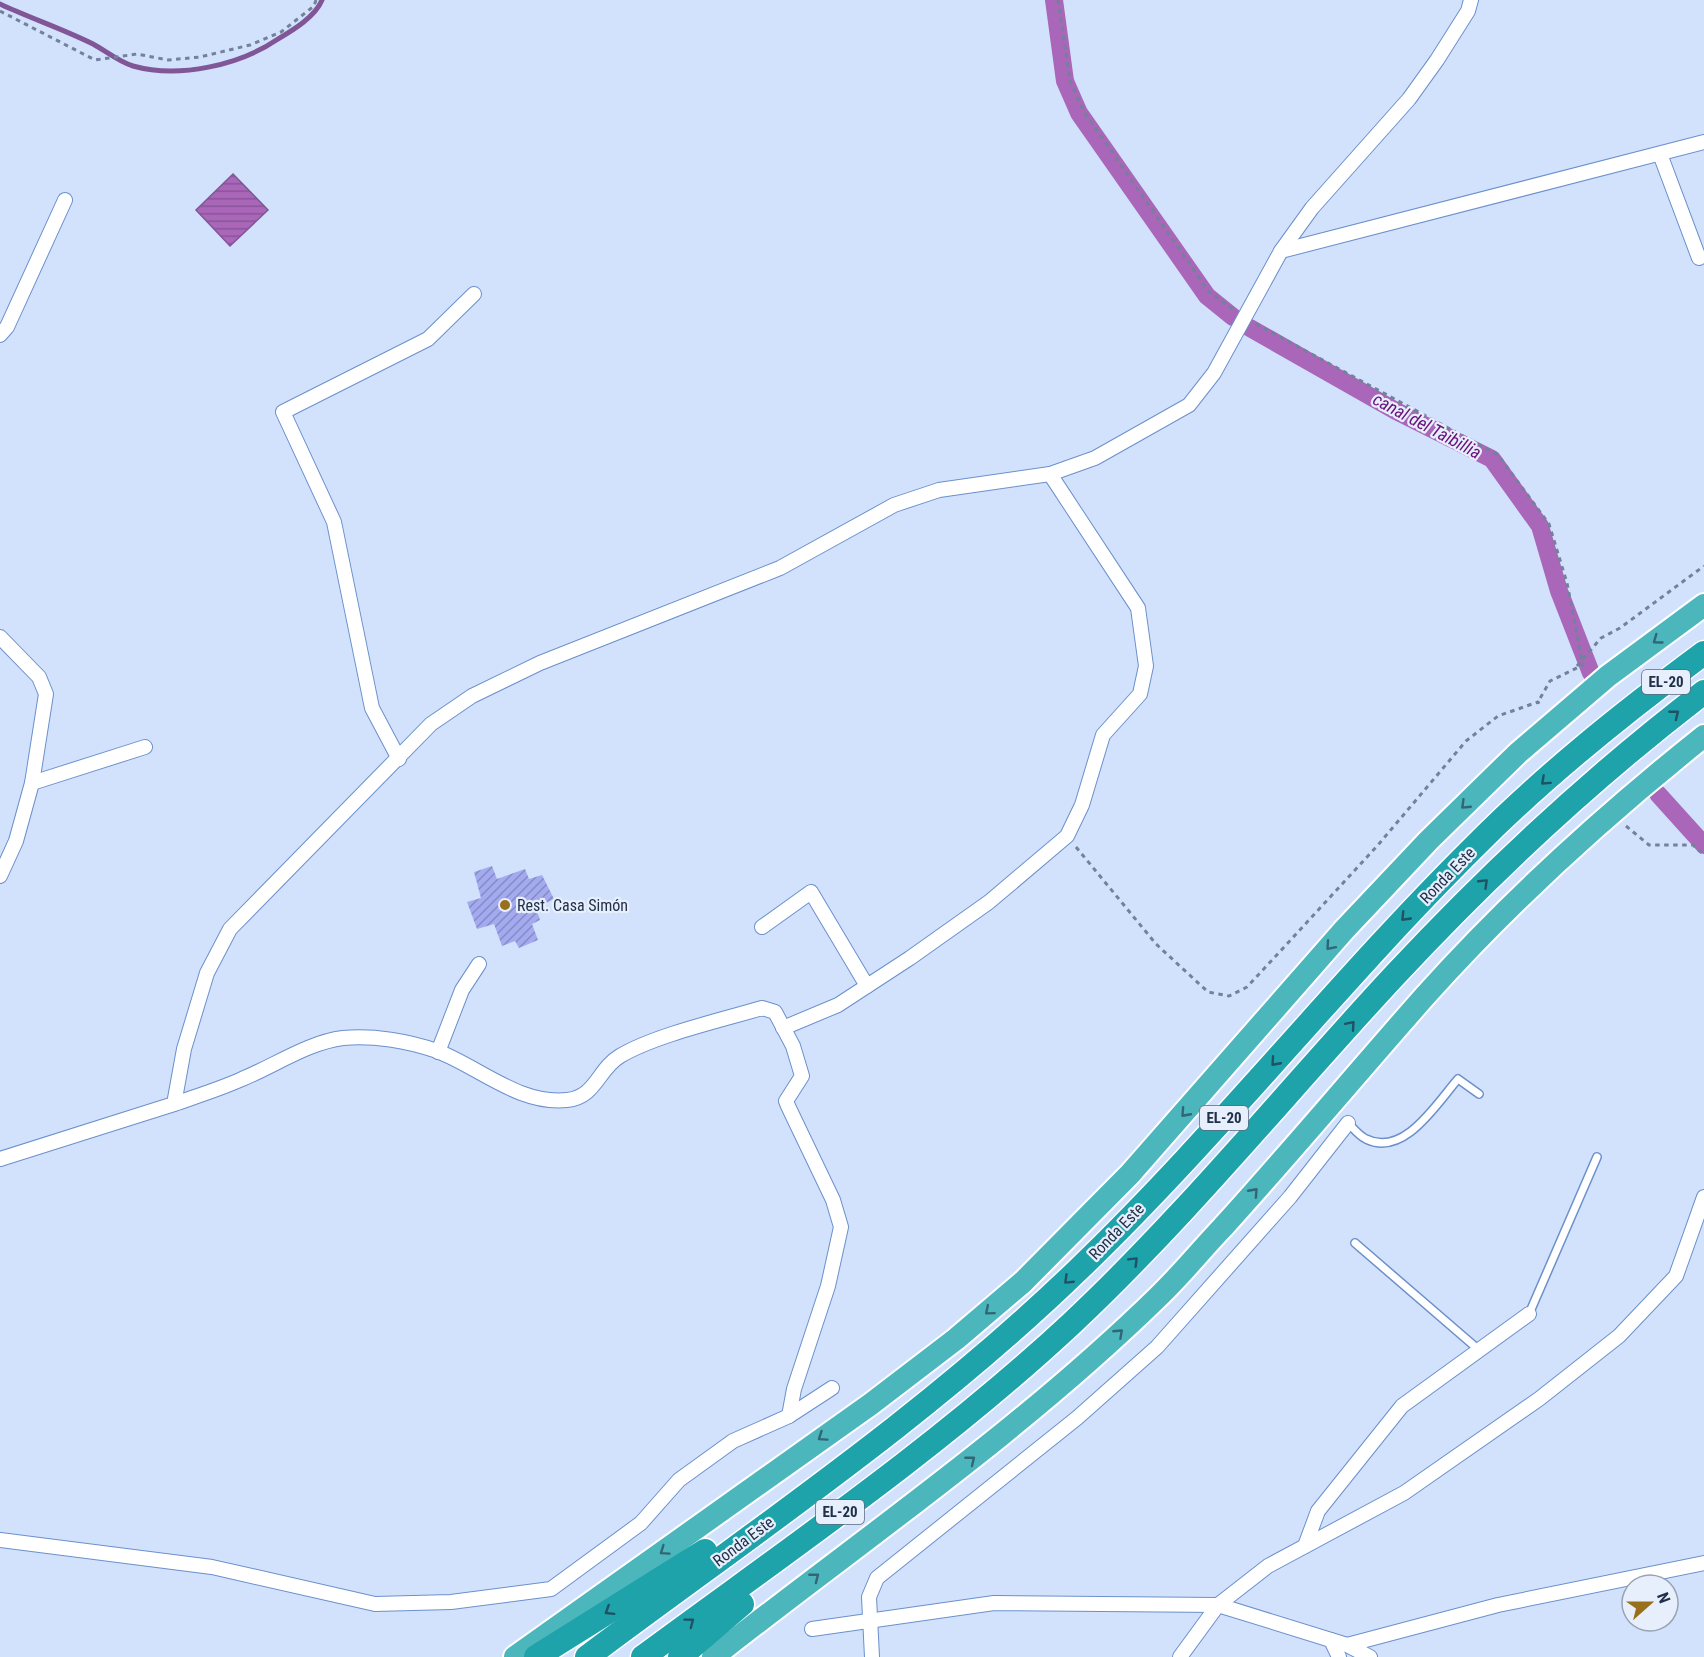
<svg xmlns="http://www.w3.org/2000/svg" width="1704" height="1657" viewBox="0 0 1704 1657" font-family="'Roboto Condensed',sans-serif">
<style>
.water{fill:url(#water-rules);stroke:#815697;stroke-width:1.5}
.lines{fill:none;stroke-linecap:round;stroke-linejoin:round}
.stream{stroke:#815697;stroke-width:5}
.canal{stroke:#aa66b9;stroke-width:18}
.building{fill:url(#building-hatch)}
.service-casing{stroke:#6b90cc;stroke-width:10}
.minor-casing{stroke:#6b90cc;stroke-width:16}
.trunk-casing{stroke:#fff;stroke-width:26}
.motorway-casing{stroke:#fff;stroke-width:27}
.path{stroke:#72829b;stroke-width:3;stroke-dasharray:4.5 4.5;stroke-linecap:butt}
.service{stroke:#fff;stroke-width:7}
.minor{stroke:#fff;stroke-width:14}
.trunk{stroke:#4bb6bb;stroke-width:22}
.motorway{stroke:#1ea3aa;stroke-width:24}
.oneway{stroke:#326677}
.oneway2{stroke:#205266}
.poi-dot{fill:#98701c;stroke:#e7effc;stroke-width:2}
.labels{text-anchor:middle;stroke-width:4.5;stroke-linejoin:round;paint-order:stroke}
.shield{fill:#e7effc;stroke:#5c697f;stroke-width:1.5}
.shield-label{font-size:15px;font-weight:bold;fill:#213049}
.street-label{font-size:16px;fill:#213049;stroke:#e7effc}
.poi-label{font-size:16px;fill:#213049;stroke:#e7effc;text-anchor:start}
.water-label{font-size:18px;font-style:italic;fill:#690e7a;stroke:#e7effc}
</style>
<defs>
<pattern id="water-rules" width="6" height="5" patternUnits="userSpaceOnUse" patternTransform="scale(1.5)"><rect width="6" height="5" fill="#aa66b9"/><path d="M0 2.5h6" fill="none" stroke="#8a5498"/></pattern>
<pattern id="building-hatch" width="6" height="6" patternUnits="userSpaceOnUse" patternTransform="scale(1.5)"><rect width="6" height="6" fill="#a4aaef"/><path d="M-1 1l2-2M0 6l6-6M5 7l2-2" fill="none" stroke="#858bc4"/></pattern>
</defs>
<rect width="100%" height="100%" fill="#d2e2fc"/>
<polygon class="water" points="233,174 268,210 230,246 196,210"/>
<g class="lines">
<path class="stream" d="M0,4C30,18 63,29 93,44C106,51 119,62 133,66C179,79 240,65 278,39C293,30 315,17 322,0"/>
<g class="canal">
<polyline points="1054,0 1065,81 1079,113 1207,296 1233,317"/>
<polyline points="1250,328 1396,411 1492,459 1540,526 1559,591 1591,673"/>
<polyline points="1658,794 1704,845"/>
</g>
</g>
<polygon class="building" points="492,866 497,879 525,869 529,879 542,875 554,899 536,908 540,920 532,924 538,940 519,948 515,941 502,946 494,924 477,929 467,902 481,898 474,872"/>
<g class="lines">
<g class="service-casing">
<g id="service">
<path d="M1348,1123C1353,1128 1359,1136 1366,1139C1404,1158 1437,1103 1458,1079L1479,1094"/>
<polyline points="1355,1243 1479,1350"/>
<polyline points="1529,1314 1597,1157"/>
</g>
</g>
<g class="minor-casing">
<g id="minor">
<polyline points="1660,154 1699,258"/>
<polyline points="1281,251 1704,142"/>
<polyline points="0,335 7,327 65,200"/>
<polyline points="0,637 39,677 46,694 32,783 16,841 0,876"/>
<polyline points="399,759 372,708 334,522 283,412 428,339 474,294"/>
<polyline points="32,783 145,747"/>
<polyline points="762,927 811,892 867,986"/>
<polyline points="783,1028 838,1005 910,958 989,902 1067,836 1082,805 1103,735 1140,694 1146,666 1138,608 1050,474"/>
<polyline points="438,1052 462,990 479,964"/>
<path d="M174,1104C197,1096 220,1089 242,1079C274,1066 309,1042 343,1038C373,1035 408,1041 437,1051C479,1067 519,1105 567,1100C596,1097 598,1069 620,1056C655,1035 722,1020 762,1008L775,1012L793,1046L802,1076L786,1101L788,1106L833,1200L841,1227L828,1286L794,1389L789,1416"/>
<polyline points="0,1159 174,1104 184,1049 207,973 230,929 431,724 472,696 540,663 780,568 894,505 939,490 1050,474 1095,458 1189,405 1214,373 1281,251 1312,208 1409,99 1437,60 1468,11 1471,0"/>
<polyline points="0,1540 212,1567 375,1604 451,1602 551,1589 641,1523 679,1480 733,1441 789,1416 832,1388"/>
<polyline points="1305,1546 1318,1511 1402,1406 1529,1314"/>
<polyline points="812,1629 994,1603 1218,1605 1347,1645 1370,1657"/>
<polyline points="1331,1640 1339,1657"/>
<polyline points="1347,1645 1498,1605 1704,1563"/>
<polyline points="872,1657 869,1597 877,1578 1077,1418 1157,1347 1290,1197 1348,1123"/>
<polyline points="1180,1657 1218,1605 1268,1566 1404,1493 1539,1399 1619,1336 1676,1276 1704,1197"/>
</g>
</g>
<g class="trunk-casing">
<g id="trunk">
<polyline points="515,1657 871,1404 956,1339 1023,1282 1130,1174 1344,930 1429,840 1518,753 1608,676 1704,605"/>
<path d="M713,1657C863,1539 1021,1431 1158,1297C1181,1275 1201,1250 1223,1227C1292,1151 1357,1073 1425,996C1510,901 1605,815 1704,736"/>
</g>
</g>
<g class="motorway-casing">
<g id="motorway">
<polyline points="536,1657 705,1551"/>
<path d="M587,1657C754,1532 930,1414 1080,1268C1218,1135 1337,983 1473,848C1544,776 1623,713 1704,653"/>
<path d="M643,1657C788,1550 939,1447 1071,1324C1187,1215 1287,1091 1395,975C1491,872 1593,777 1704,692"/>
<polyline points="680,1657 742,1604"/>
</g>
</g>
<g class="path">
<polyline points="1058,0 1070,81 1083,110 1209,292 1233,309"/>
<polyline points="0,11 95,60 137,54 168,60 200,57 250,45 281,32 314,6 316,0"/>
<polyline points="1256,324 1498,455 1549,524 1567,583 1583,665 1550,681 1538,702"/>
<polyline points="1577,666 1601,638 1620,628 1704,566"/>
<polyline points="1626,826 1649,845 1693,845 1704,855"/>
<polyline points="1076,847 1156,944 1208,992 1229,996 1247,987 1286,945 1378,845 1466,741 1498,716 1538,702 1541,707"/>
</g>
<use href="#service" class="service"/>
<use href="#minor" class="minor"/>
<use href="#trunk" class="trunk"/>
<use href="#motorway" class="motorway"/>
</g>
<defs><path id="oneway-chevron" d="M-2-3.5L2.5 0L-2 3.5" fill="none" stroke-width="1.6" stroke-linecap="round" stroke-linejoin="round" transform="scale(1.5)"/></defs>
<g class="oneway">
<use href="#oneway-chevron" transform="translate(1657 640) rotate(144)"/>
<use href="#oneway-chevron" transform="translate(1465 805) rotate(136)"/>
<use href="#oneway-chevron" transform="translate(1330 946) rotate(131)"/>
<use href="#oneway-chevron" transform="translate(1185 1113) rotate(132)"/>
<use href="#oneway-chevron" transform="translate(1254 1192) rotate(-48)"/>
<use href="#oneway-chevron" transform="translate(989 1311) rotate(140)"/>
<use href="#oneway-chevron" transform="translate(1119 1333) rotate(-43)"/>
<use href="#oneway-chevron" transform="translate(822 1437) rotate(146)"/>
<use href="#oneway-chevron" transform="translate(971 1460) rotate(-39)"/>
<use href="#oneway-chevron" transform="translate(664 1551) rotate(145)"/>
<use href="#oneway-chevron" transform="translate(815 1577) rotate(-38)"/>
</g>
<g class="oneway2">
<use href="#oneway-chevron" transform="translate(1675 714) rotate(-38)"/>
<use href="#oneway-chevron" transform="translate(1545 781) rotate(138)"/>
<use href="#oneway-chevron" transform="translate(1484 883) rotate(-44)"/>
<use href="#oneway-chevron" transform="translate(1405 917) rotate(134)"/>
<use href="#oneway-chevron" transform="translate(1351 1025) rotate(-49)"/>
<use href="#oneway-chevron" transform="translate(1275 1062) rotate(132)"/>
<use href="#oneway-chevron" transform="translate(1134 1261) rotate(-45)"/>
<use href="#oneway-chevron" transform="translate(1068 1280) rotate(136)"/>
<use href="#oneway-chevron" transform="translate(609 1611) rotate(148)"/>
<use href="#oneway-chevron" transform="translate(690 1622) rotate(-37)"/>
</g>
<circle class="poi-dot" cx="505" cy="905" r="6"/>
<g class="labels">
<g class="shield">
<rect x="1642" y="670" width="48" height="24" rx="4.5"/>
<rect x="1200" y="1106" width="48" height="24" rx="4.5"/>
<rect x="816" y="1500" width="48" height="24" rx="4.5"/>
</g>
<g class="shield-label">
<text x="1666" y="687">EL-20</text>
<text x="1224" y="1123">EL-20</text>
<text x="840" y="1517">EL-20</text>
</g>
<g class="street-label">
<text transform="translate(1447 875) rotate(-46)" y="6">Ronda Este</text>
<text transform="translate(1116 1231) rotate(-46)" y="6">Ronda Este</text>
<text transform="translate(743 1541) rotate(-37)" y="6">Ronda Este</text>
</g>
<g class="poi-label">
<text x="517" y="911">Rest. Casa Simón</text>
</g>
<g class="water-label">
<text transform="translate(1427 426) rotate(28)" y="6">canal del Taibillia</text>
</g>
</g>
<g transform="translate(1650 1603) rotate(69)"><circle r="28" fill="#e7effc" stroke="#98a3b4" stroke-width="1.5"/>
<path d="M0-4.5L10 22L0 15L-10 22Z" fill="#98701c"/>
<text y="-9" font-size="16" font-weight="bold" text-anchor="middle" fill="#213049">N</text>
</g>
</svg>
